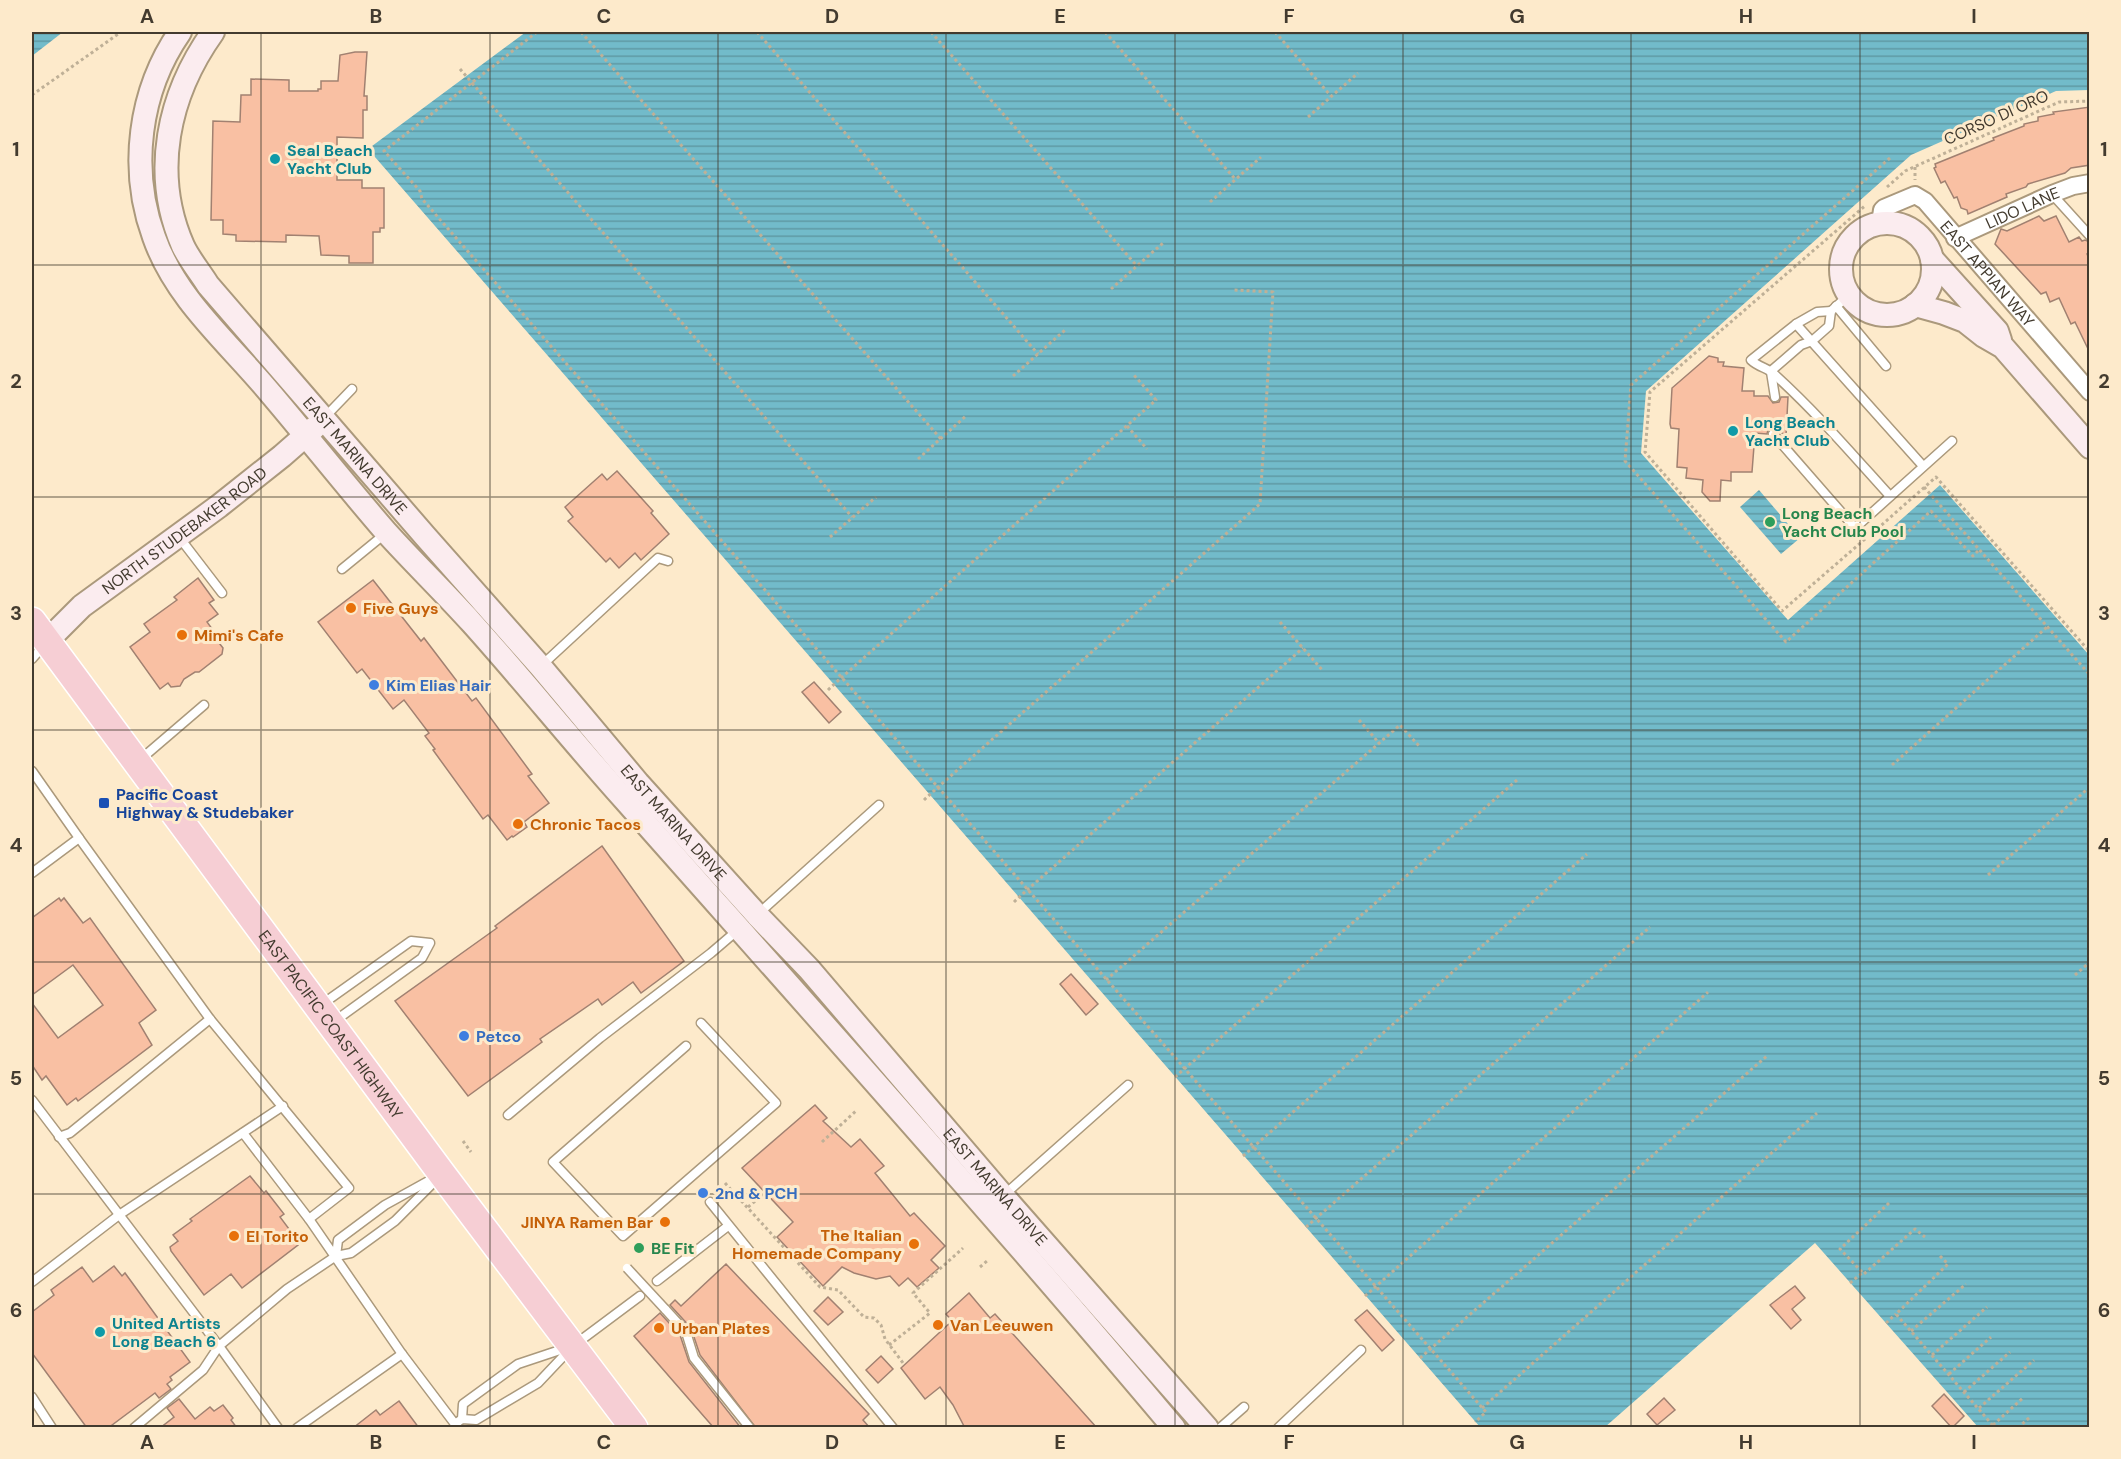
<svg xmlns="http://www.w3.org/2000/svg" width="2121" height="1459" viewBox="0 0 2121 1459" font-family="'DM Sans',sans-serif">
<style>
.water{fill:url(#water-rules)}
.building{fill:#f9c0a3;stroke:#a18171;stroke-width:1.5}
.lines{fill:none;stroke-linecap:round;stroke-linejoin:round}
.service-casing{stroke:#ab997c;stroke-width:11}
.minor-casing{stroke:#ab997c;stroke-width:20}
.secondary-casing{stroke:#ab997c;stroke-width:26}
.trunk-casing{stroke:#fff;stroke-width:30}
.path{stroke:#bfb097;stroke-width:3;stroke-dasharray:3 3;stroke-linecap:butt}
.service{stroke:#fff;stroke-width:8}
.minor{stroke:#fff;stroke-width:16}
.secondary{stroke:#fbecef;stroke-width:22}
.trunk{stroke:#f6ced4;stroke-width:27}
.service-bridge-casing{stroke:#ab997c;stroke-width:11;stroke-linecap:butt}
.service-bridge{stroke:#fff;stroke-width:8}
.grid{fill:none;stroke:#433b2f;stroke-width:1.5;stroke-opacity:0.55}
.culture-dot{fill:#0f9aa8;stroke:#fdeacb;stroke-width:2}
.leisure-dot{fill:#2e9e5b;stroke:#fdeacb;stroke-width:2}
.food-dot{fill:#e8710a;stroke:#fdeacb;stroke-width:2}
.shop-dot{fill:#3f7fe0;stroke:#fdeacb;stroke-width:2}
.transit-dot{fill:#1a4fb4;stroke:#fdeacb;stroke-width:2}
.labels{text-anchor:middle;stroke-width:6;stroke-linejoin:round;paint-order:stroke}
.street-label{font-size:16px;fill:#433b2f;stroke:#fdeacb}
.culture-label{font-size:16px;font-weight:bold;fill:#0d838f;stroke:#fdeacb;text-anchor:start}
.leisure-label{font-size:16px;font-weight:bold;fill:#27864d;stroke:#fdeacb;text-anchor:start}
.food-label{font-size:16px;font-weight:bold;fill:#c56008;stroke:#fdeacb;text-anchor:start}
.shop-label{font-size:16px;font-weight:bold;fill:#366cbe;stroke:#fdeacb;text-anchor:start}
.transit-label{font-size:16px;font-weight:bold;fill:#164399;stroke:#fdeacb;text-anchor:start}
.neatline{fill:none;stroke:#433b2f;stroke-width:2}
.grid-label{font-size:20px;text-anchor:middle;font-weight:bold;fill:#433b2f}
</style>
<defs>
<pattern id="water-rules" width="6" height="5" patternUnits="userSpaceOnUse" patternTransform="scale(1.5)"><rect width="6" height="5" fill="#72bbca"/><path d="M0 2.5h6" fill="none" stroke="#5f99a4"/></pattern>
</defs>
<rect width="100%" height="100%" fill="#fdeacb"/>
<g class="water">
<polygon points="32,32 63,32 32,56"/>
<polygon points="526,32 2089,32 2089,90 2056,91 1911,155 1646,391 1641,453 1788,620 1940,485 2089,655 2089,1427 1978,1427 1815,1243 1605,1427 1480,1427 368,149"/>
<polygon points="1759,490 1800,538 1781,554 1740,507"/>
</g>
<g class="building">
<polygon points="355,52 367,52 364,96 367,96 367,110 363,110 363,138 337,137 337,180 362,180 362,188 384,188 384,228 380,228 380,232 373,232 373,263 349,263 349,256 321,255 319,236 286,235 286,242 236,241 236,235 223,234 223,220 211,220 213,121 240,122 241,95 251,95 251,79 289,80 289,91 318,91 318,89 321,89 321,81 338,81 340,55"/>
<polygon points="2090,107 2090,165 2071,168 2065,173 2028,184 2026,187 2006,194 2007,197 1968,214 1967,210 1961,208 1957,197 1954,198 1945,181 1941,183 1934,168 1936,167 1935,164 1994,140 1993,138 2024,126 2024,124 2038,121 2038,117 2054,114 2053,112"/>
<polygon points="2039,216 2044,221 2056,216 2069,242 2079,237 2082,241 2085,240 2090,242 2090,253 2087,254 2090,261 2090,353 2075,322 2071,324 2059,298 2050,302 2046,292 2041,294 1995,244 2001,229 2007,231"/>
<polygon points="1709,356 1718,358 1718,362 1724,362 1723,366 1744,368 1742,391 1754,391 1754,396 1768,396 1773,403 1779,402 1781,397 1788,397 1786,435 1772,428 1768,430 1767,434 1755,433 1752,472 1731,472 1731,481 1721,480 1720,501 1710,501 1702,492 1703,480 1686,478 1687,468 1677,467 1679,429 1671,428 1670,424 1672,388"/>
<polygon points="617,471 653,511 651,513 669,534 641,560 635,553 619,568 610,558 606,562 580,534 568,521 573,517 565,507 602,474 607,480"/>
<polygon points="198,578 214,600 209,603 218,614 207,622 218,637 216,639 223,648 222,654 199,672 195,672 184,679 180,686 171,687 168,683 160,689 130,647 150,632 144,624 177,600 174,597"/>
<polygon points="373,580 421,641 424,638 472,701 476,698 532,774 528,776 549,803 524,822 527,827 513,837 512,836 507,840 488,815 483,819 433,750 435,749 425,736 429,733 404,700 393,709 362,669 357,673 318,622"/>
<polygon points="814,682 841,712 829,723 802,692"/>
<polygon points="602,846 684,961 641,993 633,982 602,1005 598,999 540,1039 542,1042 468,1096 395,1001 497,928 495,926"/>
<polygon points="59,898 61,901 64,898 83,923 90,918 156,1010 139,1023 152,1045 78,1101 76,1098 67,1105 46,1076 42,1080 32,1065 32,1003 58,1038 103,1005 73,965 32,995 32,918"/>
<polygon points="1071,974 1098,1004 1086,1015 1060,984"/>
<polygon points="815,1105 827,1118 823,1121 851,1147 860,1139 884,1166 875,1173 910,1216 914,1213 945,1246 931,1260 939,1268 917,1287 908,1278 899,1286 890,1276 876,1279 854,1273 842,1267 823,1286 777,1237 793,1222 742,1168"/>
<polygon points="250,1176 264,1193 266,1191 284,1214 280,1217 295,1237 293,1238 298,1245 242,1288 231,1274 204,1295 171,1251 170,1247 178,1241 173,1235 192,1221 190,1219"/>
<polygon points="726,1264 869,1414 863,1420 870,1428 756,1428 700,1355 691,1328 670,1305 675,1300 681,1306"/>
<polygon points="114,1266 122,1276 125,1273 190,1362 170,1377 172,1380 167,1384 171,1389 159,1398 155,1393 108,1428 87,1428 32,1353 32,1312 54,1295 51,1290 82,1267 93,1282"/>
<polygon points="1795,1286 1805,1298 1792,1309 1801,1320 1791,1329 1770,1305"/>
<polygon points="969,1293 990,1318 995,1314 1097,1428 965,1428 953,1405 940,1387 925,1399 901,1368 952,1321 946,1314"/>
<polygon points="828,1297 843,1312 828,1325 814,1311"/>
<polygon points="1367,1310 1394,1340 1382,1351 1355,1320"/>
<polygon points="660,1313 680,1335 689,1362 741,1428 714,1428 634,1336"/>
<polygon points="881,1356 893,1369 878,1383 866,1370"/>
<polygon points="1944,1394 1964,1416 1952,1428 1932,1406"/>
<polygon points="1664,1398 1675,1410 1657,1425 1647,1414"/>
<polygon points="179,1399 195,1419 210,1407 214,1411 223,1405 233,1418 231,1420 237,1428 160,1428 174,1417 167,1408"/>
<polygon points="399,1401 419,1428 353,1428 376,1410 380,1415"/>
</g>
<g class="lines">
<g class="service-casing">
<g id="service">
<polyline points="2052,194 2090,236"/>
<polyline points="1836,306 1886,366"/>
<path d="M1831,311L1817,312L1796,324L1751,360C1758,367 1768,368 1774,374C1816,412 1852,454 1890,496"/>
<polyline points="1796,324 1923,466"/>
<polyline points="1771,371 1801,345 1812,341 1829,326 1831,311 1849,295"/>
<polyline points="1771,372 1775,397"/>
<polyline points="325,417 352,389"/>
<polyline points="1773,434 1855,528 1952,441"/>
<polyline points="179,537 222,593"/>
<polyline points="342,569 386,533"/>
<polyline points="32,659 44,645"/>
<polyline points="541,666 658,558 668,561"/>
<polyline points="141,759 204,705"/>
<polyline points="32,771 79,838 32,873"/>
<polyline points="79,838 210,1019 349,1188 309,1219 402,1354 458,1428"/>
<polyline points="758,914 879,805"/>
<polyline points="321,1005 411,941 430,943 422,958 332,1023"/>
<polyline points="686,1046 553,1162 623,1236 776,1103 701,1023"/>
<polyline points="32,1100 219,1346 278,1428"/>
<polyline points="508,1115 600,1038 711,953 739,929"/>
<polyline points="243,1133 309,1219"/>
<polyline points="59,1137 70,1133 210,1019"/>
<polyline points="1003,1196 1128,1085"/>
<polyline points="710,1202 893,1428"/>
<polyline points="336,1256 338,1240 385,1205 432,1179"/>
<polyline points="657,1281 728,1226"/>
<polyline points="32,1282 119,1215 283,1106"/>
<polyline points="665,1309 686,1332 694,1358 750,1428"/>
<polyline points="32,1397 52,1428"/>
<polyline points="462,1419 463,1404 518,1364 569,1347"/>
<polyline points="455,1424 462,1419 476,1420 538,1383 573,1346 640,1296"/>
<polyline points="134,1428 203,1370 219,1346 287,1289 336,1256 351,1253 395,1221 439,1177"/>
<polyline points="297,1428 402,1354"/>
<polyline points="1220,1428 1244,1407"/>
<polyline points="1278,1428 1361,1350"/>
</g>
</g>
<g class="minor-casing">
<g id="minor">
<path id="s1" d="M1880,224L1882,210L1884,208L1915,195L1925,201L2090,392"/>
<path id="s2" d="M1955,238L2052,194L2073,186L2090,183"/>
</g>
</g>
<g class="secondary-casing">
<g id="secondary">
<path d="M180,32C139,91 129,169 154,237C176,300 230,344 271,394C310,440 347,487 386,532C414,563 444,592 472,623C524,681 573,742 625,800C809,1008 995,1215 1174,1428"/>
<path id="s3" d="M213,32C168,95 151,173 183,246C189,259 200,272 208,285L425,536L540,666L638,783L757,915L809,969L1003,1196L1207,1428"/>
<circle cx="1887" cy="269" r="46"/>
<polyline points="1932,259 1997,331 2000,340"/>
<polyline points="1915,305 1944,313 1965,321 1984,336 2003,347 2090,447"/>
<path id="s4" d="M46,642L82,606L219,506L282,456L314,428"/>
</g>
</g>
<g class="trunk-casing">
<g id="trunk">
<path id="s5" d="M32,621L442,1174L634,1428"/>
</g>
</g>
<g class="path">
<polyline points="537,32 384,151 420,191 422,199 1486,1412 1475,1422"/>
<polyline points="581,32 941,439"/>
<polyline points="757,32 1038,354"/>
<polyline points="931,32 1137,266"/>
<polyline points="1105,32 1236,180"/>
<polyline points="1275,32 1331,96"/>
<polyline points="460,69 473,84"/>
<polyline points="472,83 852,517"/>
<polyline points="32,95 121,32"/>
<polyline points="1308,117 1358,73"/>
<polyline points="1890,158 1631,385 1625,461 1786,642 1931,511 1973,556 1979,550"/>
<polyline points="1915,167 1915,180"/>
<polyline points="1887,187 1905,171 2059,102 2090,101"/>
<polyline points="1210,202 1261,157"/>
<polyline points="1111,289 1163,243"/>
<polyline points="1013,376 1065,330"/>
<polyline points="1127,426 1147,449"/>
<polyline points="918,459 966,416"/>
<polyline points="1924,487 2090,675"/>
<polyline points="1877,529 1936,477 2090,652"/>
<polyline points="830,537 876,497"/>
<polyline points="1865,539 1782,611 1645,452 1650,392 1866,205"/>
<polyline points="1280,622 1323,671"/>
<polyline points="841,678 1156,400 1133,374"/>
<polyline points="828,690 842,677"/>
<polyline points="1359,720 1379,743"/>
<polyline points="1892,765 2047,627"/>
<polyline points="937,788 1260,504 1273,292 1234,290"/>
<polyline points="924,800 938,787"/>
<polyline points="1988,875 2090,787"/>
<polyline points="1027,890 1303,648"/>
<polyline points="1014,902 1028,889"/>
<polyline points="2075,975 2090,962"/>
<polyline points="1106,980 1400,725 1420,747"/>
<polyline points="1175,1077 1517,780"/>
<polyline points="463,1141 471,1152"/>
<polyline points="822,1142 856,1111"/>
<polyline points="1243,1156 1587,854"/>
<polyline points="725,1183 820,1287 838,1290 864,1317 874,1318 881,1325 885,1339 903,1363"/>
<polyline points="1889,1203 1840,1249 1864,1274 1915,1229 1925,1237"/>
<polyline points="748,1207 765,1193"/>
<polyline points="1306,1227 1650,927"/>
<polyline points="1940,1256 1948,1264 1896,1314 1995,1428"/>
<polyline points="980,1267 987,1261"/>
<polyline points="1850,1283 1862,1273"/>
<polyline points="1365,1296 1708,992"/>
<polyline points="1886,1323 1896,1314"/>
<polyline points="1911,1331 1966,1284"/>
<polyline points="889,1345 930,1313 913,1293 963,1248"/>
<polyline points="1932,1355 1987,1307"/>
<polyline points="1420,1358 1768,1055"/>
<polyline points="1949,1374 1991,1337"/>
<polyline points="1964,1392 2010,1352"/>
<polyline points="1482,1408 1817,1113"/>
<polyline points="1979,1408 2034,1360"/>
<polyline points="1993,1425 2023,1398"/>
<polyline points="2018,1428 2031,1416"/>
</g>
<use href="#service" class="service"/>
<use href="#minor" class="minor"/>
<use href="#secondary" class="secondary"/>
<use href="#trunk" class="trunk"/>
<g class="service-bridge-casing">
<polyline id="service-bridge" points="627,1268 665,1309"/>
</g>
<use href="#service-bridge" class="service-bridge"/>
</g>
<path class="grid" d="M261,32V1428M490,32V1428M718,32V1428M946,32V1428M1175,32V1428M1403,32V1428M1631,32V1428M1860,32V1428M32,265H2090M32,497H2090M32,730H2090M32,962H2090M32,1194H2090"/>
<g class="culture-dot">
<circle cx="275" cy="159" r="6"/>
<circle cx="1733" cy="431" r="6"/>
<circle cx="100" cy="1332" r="6"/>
</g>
<g class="leisure-dot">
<circle cx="1770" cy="522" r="6"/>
<circle cx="639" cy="1248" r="6"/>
</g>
<g class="food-dot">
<circle cx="351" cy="608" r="6"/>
<circle cx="182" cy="635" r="6"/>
<circle cx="518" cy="824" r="6"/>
<circle cx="665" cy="1222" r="6"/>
<circle cx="234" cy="1236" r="6"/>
<circle cx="914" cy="1244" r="6"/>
<circle cx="938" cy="1325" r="6"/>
<circle cx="659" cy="1328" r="6"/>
</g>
<g class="shop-dot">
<circle cx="374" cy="685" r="6"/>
<circle cx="464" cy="1036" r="6"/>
<circle cx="703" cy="1193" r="6"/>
</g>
<rect class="transit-dot" x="98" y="797" width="12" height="12" rx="3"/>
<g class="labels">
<g class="street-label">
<text transform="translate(1996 117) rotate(-24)" y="6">CORSO DI ORO</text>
<text dy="6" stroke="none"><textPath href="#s2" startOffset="74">LIDO LANE</textPath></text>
<text dy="6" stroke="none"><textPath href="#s1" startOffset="158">EAST APPIAN WAY</textPath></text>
<text dy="6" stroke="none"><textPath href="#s3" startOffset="498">EAST MARINA DRIVE</textPath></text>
<text dy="6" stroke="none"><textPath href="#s4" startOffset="178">NORTH STUDEBAKER ROAD</textPath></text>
<text dy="6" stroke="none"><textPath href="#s3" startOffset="984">EAST MARINA DRIVE</textPath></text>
<text dy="6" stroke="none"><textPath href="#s5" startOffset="502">EAST PACIFIC COAST HIGHWAY</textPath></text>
<text dy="6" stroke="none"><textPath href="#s3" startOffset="1470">EAST MARINA DRIVE</textPath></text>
</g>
<g class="culture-label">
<text x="287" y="156">Seal Beach<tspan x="287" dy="18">Yacht Club</tspan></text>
<text x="1745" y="428">Long Beach<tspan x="1745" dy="18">Yacht Club</tspan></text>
<text x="112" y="1329">United Artists<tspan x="112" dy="18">Long Beach 6</tspan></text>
</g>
<g class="leisure-label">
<text x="1782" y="519">Long Beach<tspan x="1782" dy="18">Yacht Club Pool</tspan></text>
<text x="651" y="1254">BE Fit</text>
</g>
<g class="food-label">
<text x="363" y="614">Five Guys</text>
<text x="194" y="641">Mimi's Cafe</text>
<text x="530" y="830">Chronic Tacos</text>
<text x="653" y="1228" text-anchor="end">JINYA Ramen Bar</text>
<text x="902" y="1241" text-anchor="end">The Italian<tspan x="902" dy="18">Homemade Company</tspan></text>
<text x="246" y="1242">El Torito</text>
<text x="950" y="1331">Van Leeuwen</text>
<text x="671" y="1334">Urban Plates</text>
</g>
<g class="shop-label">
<text x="386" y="691">Kim Elias Hair</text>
<text x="476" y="1042">Petco</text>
<text x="715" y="1199">2nd &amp; PCH</text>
</g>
<g class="transit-label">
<text x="116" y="800">Pacific Coast<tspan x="116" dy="18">Highway &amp; Studebaker</tspan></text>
</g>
</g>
<rect width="2121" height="1459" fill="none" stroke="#fdeacb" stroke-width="66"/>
<rect x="33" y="33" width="2055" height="1393" class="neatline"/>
<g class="grid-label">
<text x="147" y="23">A</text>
<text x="376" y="23">B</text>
<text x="604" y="23">C</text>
<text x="832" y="23">D</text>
<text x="1060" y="23">E</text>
<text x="1289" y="23">F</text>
<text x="1517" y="23">G</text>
<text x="1746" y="23">H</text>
<text x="1974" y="23">I</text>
<text x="16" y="156">1</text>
<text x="2104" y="156">1</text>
<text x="16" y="388">2</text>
<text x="2104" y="388">2</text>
<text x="16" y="620">3</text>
<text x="2104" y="620">3</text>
<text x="16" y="852">4</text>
<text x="2104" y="852">4</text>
<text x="16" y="1085">5</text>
<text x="2104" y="1085">5</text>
<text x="16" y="1317">6</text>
<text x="2104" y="1317">6</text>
<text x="147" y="1449">A</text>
<text x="376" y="1449">B</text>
<text x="604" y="1449">C</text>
<text x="832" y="1449">D</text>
<text x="1060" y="1449">E</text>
<text x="1289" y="1449">F</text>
<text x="1517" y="1449">G</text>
<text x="1746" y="1449">H</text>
<text x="1974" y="1449">I</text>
</g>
</svg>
